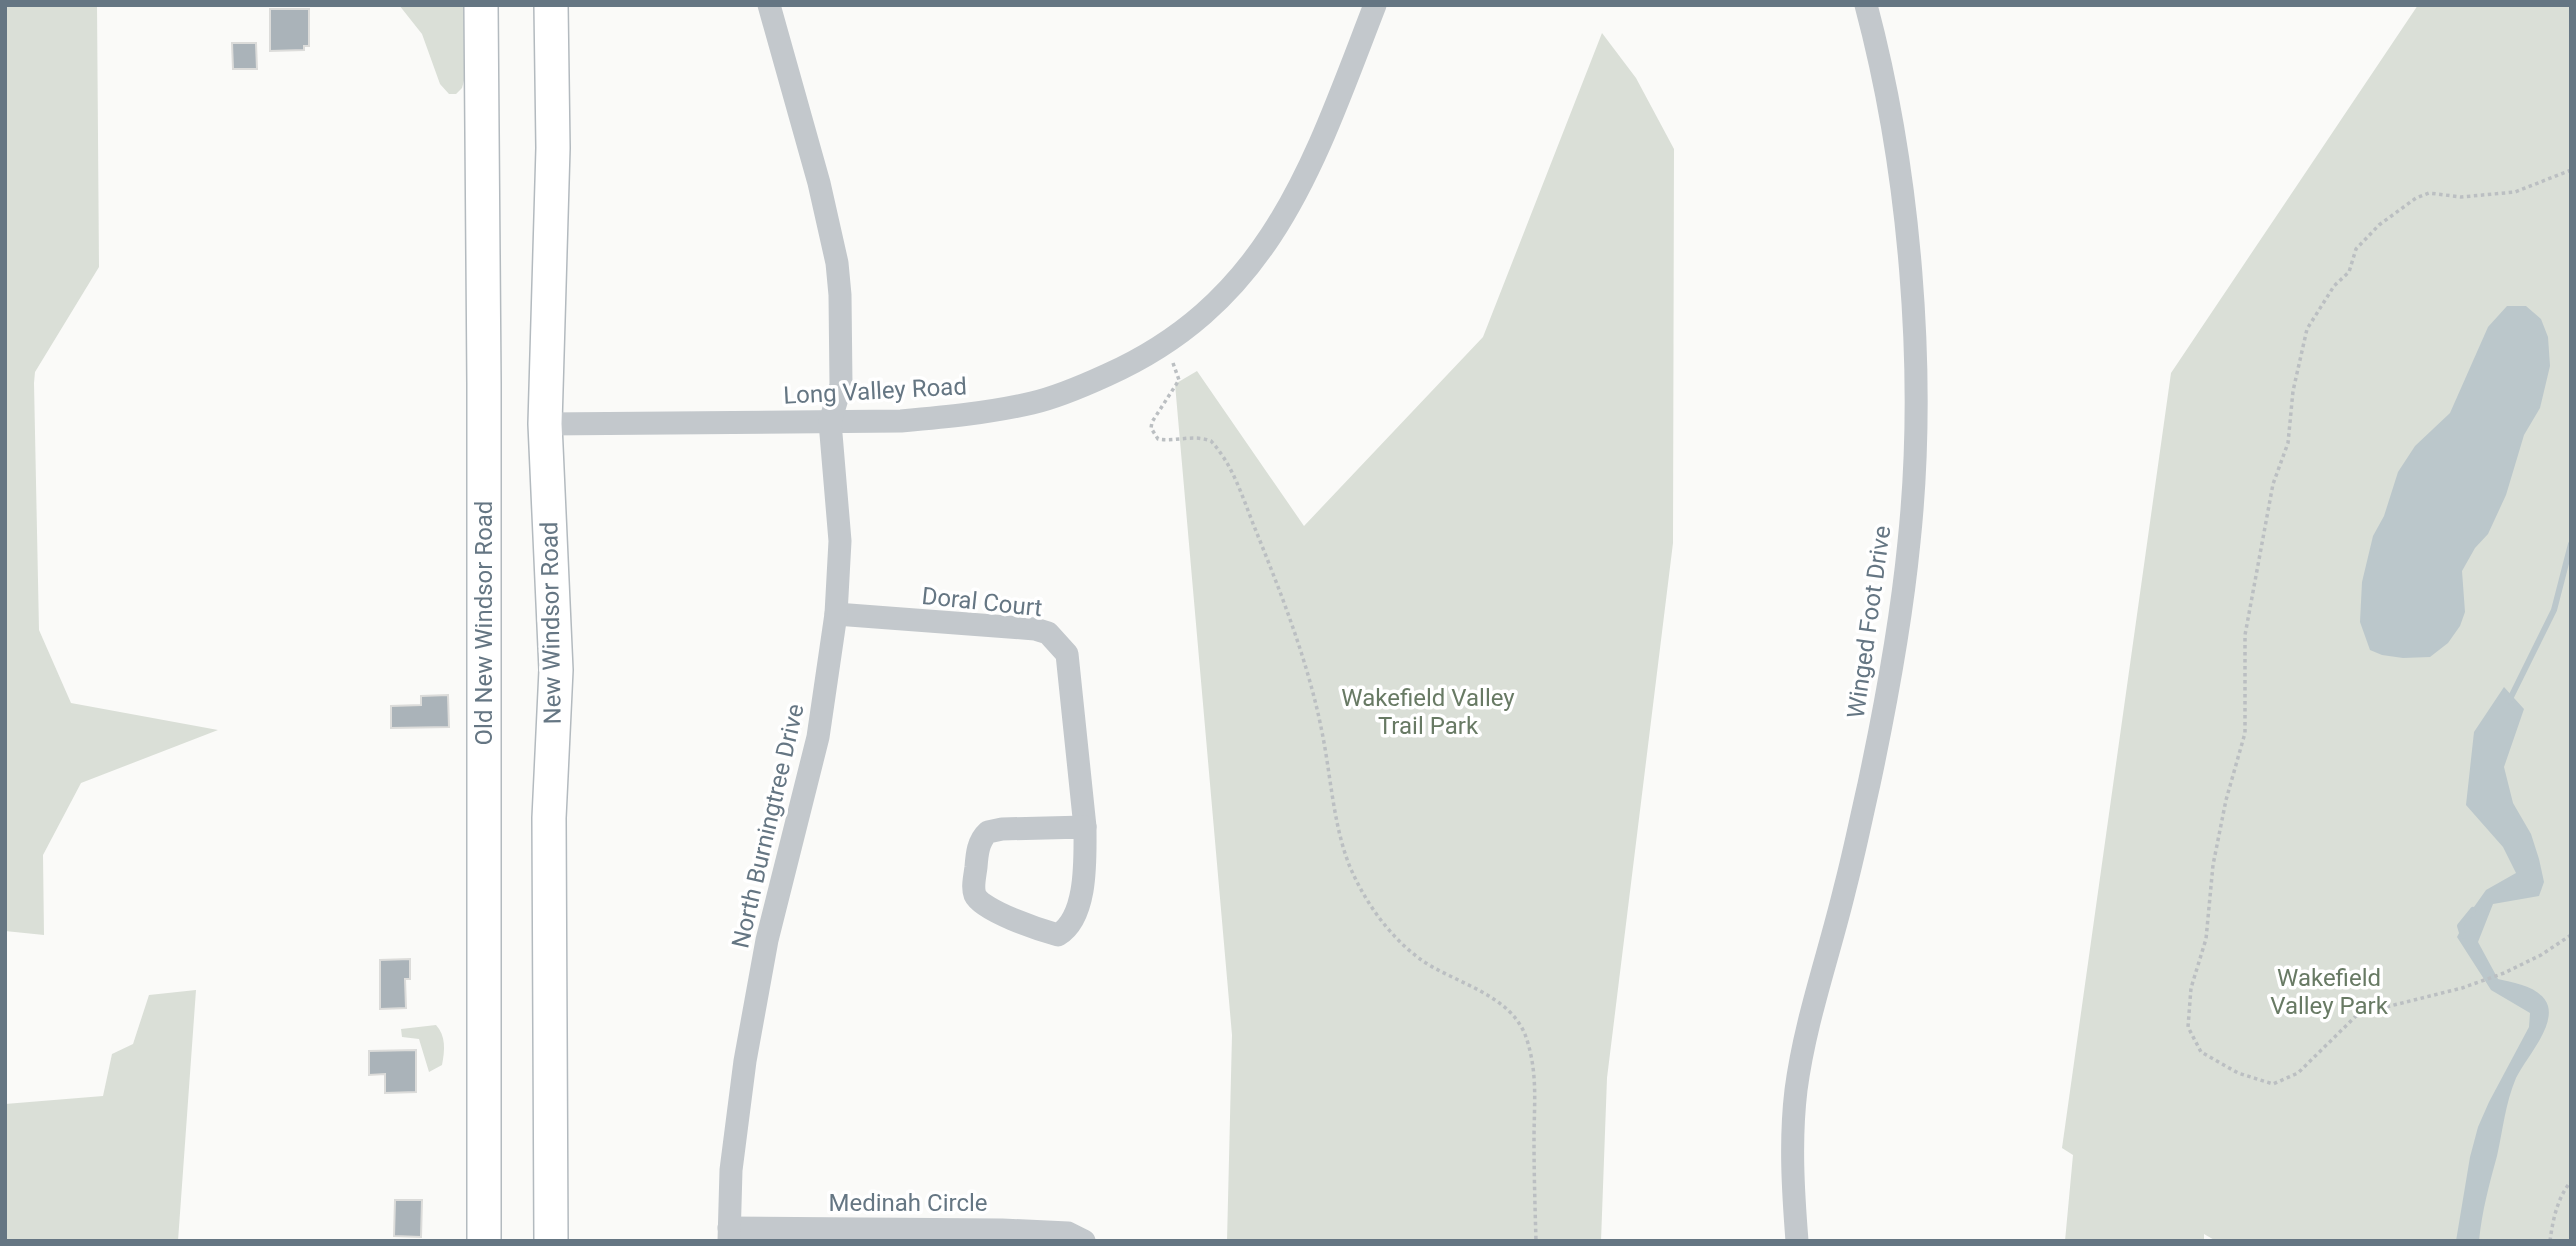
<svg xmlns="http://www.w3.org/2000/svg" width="2576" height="1246" viewBox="0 0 2576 1246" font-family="Roboto,sans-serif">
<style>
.green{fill:#dadfd7}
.water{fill:#bbc7cb}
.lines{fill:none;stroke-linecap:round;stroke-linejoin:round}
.stream{stroke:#bbc7cb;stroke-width:6}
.building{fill:#aab3b9;stroke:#dcdcda;stroke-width:2}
.secondary-casing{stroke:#b3babf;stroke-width:36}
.path{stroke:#bbbfc2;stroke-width:3.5;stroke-dasharray:3.5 3.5;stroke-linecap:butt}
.street{stroke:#c3c8cc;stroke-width:23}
.secondary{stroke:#fff;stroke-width:33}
.labels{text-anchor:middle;stroke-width:7;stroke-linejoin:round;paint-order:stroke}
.street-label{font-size:24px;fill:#657683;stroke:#fff}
.park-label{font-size:24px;fill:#687a64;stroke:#fff}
</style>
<rect width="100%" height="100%" fill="#fafaf8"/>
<g class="green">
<polygon points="5,5 97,5 99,267 35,372 34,383 39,630 71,703 218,730 81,783 43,855 44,935 5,931"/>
<polygon points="399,5 464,5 465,77 462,88 456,94 449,94 440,84 422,34"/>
<polygon points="2418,5 2571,5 2571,1241 2216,1241 2204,1234 2204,1241 2065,1241 2073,1155 2062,1148 2171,373"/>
<polygon points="1602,33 1636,78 1674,149 1673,543 1607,1078 1601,1241 1227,1241 1232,1035 1175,384 1197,371 1304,526 1483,337"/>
<polygon points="196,990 178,1241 5,1241 5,1104 103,1096 112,1054 133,1044 149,995"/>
<path d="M436,1025C446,1036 445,1050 442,1065L429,1072L419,1039L402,1037L401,1029Z"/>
</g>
<g class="water">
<polygon points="2507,306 2526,306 2541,319 2548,337 2550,366 2540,408 2524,435 2506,495 2488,534 2475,548 2462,571 2465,612 2460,626 2448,643 2430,657 2403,658 2382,655 2370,650 2360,622 2362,582 2373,536 2384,516 2398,472 2415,446 2450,413 2488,327"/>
<path d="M2504,687L2524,709L2504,767L2513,803L2531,834L2539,859L2544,882L2539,896L2493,904L2478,942L2498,979C2515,983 2542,987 2548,1006C2554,1028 2526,1058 2516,1078C2505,1104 2503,1130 2497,1156C2489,1185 2482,1211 2479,1241H2456L2470,1157L2478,1127L2489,1102L2529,1027L2530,1013L2491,990L2457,937L2469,914L2486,890L2516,873L2503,847L2466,805L2474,732Z"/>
</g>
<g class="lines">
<g class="stream">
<polyline points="2509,701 2554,610 2571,544"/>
<polyline points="2463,936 2460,926 2473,910"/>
</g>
</g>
<g class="building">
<polygon points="270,9 309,9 309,46 304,46 304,50 270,51"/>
<polygon points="232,43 256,43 257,69 233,69"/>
<polygon points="448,695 449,727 391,728 391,706 421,705 421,696"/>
<polygon points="410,959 410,979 405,979 406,1008 380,1009 380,960"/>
<polygon points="416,1050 416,1092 385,1093 385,1074 369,1075 369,1051"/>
<polygon points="395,1200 422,1200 421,1237 394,1236"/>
</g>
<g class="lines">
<g class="secondary-casing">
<g id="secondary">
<polyline points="481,5 484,383 484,1241"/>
<polyline points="551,5 553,148 545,424 556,670 549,818 551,1241"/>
</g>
</g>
<g class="path">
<polyline points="2571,170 2515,192 2461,197 2429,193 2416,198 2379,225 2356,249 2349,272 2334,286 2307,329 2293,391 2288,443 2273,484 2245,635 2245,733 2226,800 2213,865 2206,939 2191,988 2188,1027 2201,1052 2238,1073 2273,1084 2298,1073 2358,1014 2462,988 2504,973 2541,955 2571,935"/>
<path d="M1173,363L1179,380L1152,422L1151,428L1158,439C1176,442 1193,434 1211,441C1233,465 1242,496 1254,526C1281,593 1308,661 1322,732C1331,776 1333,825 1350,867C1365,902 1389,936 1420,959C1455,984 1513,994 1527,1040C1538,1075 1534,1105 1534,1140C1534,1173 1535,1207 1536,1241"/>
<path d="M2550,1241C2553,1219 2557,1199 2571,1181"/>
</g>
<g class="street">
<path d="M545,424L901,421C945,417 989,413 1032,403C1058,397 1083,386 1107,375C1272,301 1314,162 1375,5"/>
<polyline points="836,614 1035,629 1048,633 1067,654 1085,827"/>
<path d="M1085,827C1085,858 1088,917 1058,935C1040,930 982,911 975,895C972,887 975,876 976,867C977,854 978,841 988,832L1002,829Z"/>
<polyline points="729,1228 1002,1230 1068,1233 1084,1241"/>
<polyline points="729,1241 731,1170 745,1061 767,940 818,737 836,614 840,541 830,422 841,385 840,295 837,263 819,183 769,5"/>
<path d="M1797,1241C1793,1190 1790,1140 1796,1090C1805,1021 1829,955 1845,888C1854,854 1861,819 1869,784C1886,704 1901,624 1909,542C1927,372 1910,170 1866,5"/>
</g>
<use href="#secondary" class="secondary"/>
</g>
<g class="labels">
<g class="street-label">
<text transform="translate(875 391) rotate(-3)" y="8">Long Valley Road</text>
<text transform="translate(982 602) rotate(6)" y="8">Doral Court</text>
<text transform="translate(1869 622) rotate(-82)" y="8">Winged Foot Drive</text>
<text transform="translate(484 623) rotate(-90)" y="8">Old New Windsor Road</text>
<text transform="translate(551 623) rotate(-91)" y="8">New Windsor Road</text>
<text transform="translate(768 826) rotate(-77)" y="8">North Burningtree Drive</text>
<text x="908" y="1211">Medinah Circle</text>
</g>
<g class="park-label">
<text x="1428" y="706">Wakefield Valley<tspan x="1428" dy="28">Trail Park</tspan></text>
<text x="2329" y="986">Wakefield<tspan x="2329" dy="28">Valley Park</tspan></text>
</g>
</g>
<rect width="2576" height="1246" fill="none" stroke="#657683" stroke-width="14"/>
</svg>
